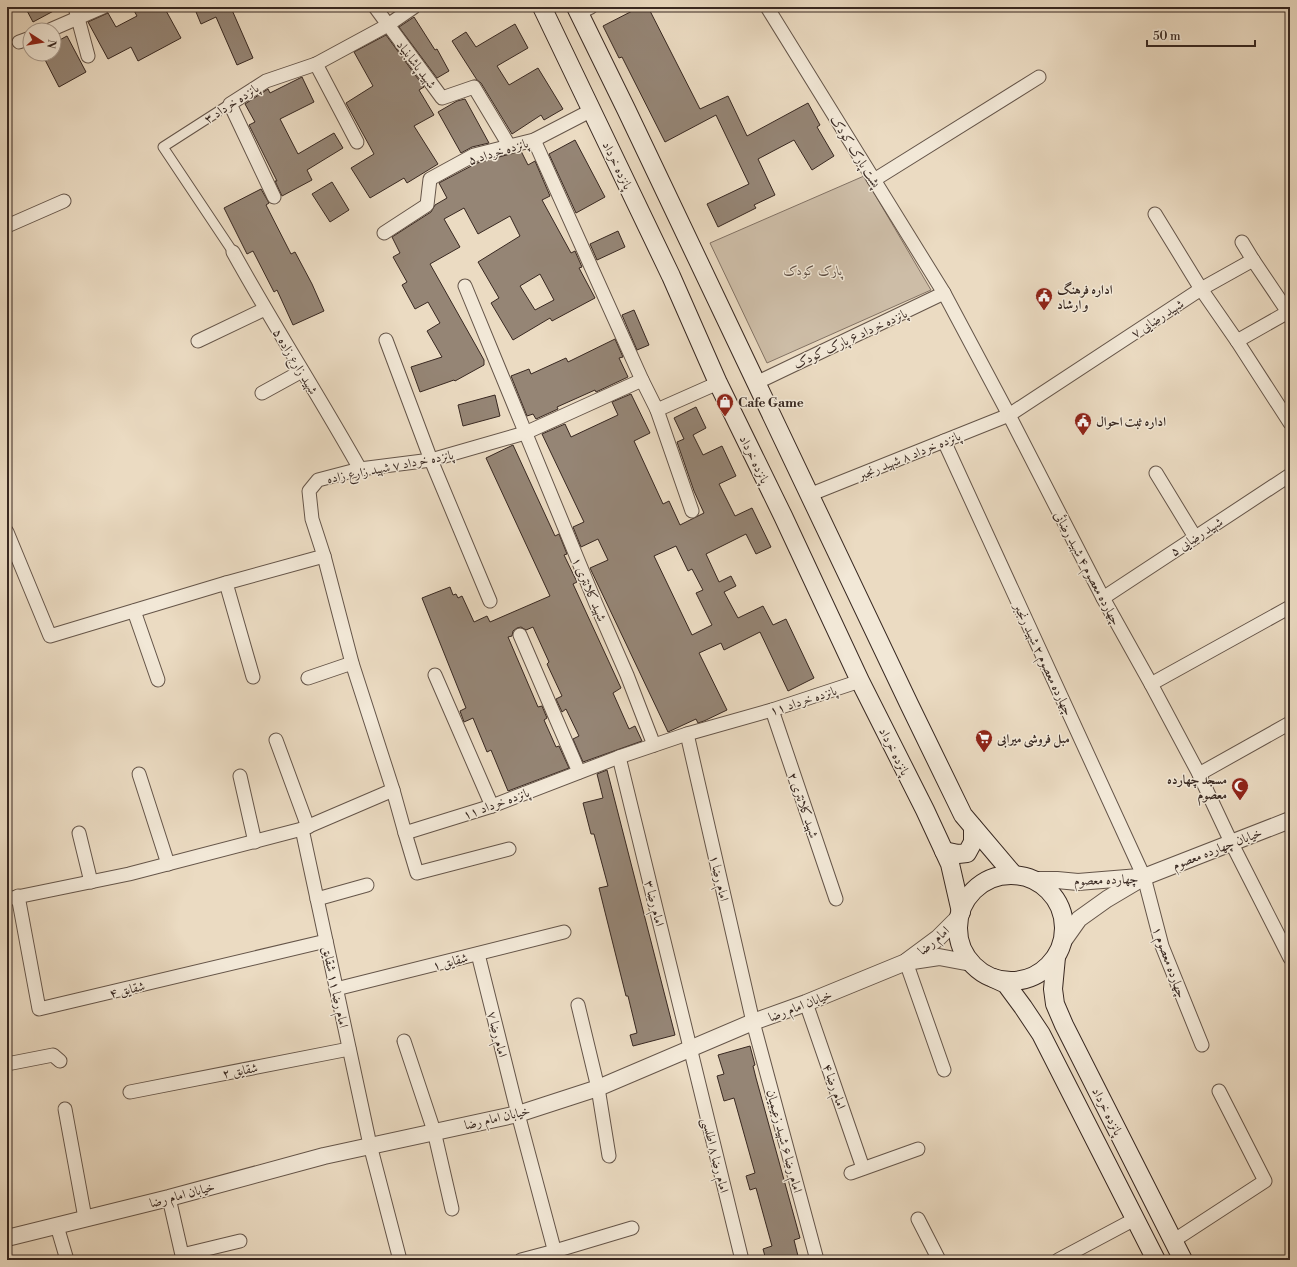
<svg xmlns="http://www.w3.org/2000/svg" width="1297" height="1267" viewBox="0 0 1297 1267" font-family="'Libre Bodoni',Amiri,serif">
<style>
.green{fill:#cdbda7;stroke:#827264}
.building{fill:#958575;stroke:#382821;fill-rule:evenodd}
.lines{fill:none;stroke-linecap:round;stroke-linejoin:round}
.pedestrian-casing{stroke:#655549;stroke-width:11}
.minor-casing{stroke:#655549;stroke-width:15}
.tertiary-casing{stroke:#655549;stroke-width:18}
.secondary-casing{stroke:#382821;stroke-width:20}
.pedestrian{stroke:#f2e8d7;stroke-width:9}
.minor{stroke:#f2e8d7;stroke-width:13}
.tertiary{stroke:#f2e8d7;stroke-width:16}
.secondary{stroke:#f2e8d7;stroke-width:18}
.labels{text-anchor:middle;stroke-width:3;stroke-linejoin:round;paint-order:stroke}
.street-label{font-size:13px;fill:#382821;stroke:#f2e8d7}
.park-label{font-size:13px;font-style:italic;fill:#5d4d42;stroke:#f2e8d7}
.poi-label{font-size:13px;font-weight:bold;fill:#382821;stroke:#f2e8d7;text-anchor:start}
</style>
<rect width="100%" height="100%" fill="#ebdbc2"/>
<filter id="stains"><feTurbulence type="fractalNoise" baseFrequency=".005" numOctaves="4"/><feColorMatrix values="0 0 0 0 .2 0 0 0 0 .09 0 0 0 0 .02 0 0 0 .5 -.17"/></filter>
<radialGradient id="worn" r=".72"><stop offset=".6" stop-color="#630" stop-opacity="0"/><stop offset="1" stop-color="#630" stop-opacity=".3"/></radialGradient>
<polygon class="green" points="864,176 931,290 767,363 710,243"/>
<g class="building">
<polygon points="25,7 61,7 33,22"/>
<polygon points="132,7 164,7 181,38 138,61 131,47 108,59 88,22 108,13 116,27 137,16"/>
<polygon points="194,7 240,7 232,10 253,58 237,65 216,17 201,24"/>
<polygon points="640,7 648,7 700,109 728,96 747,136 808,103 820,125 817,127 834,156 812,170 794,140 758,159 775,195 754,205 756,208 718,227 707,204 749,184 716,115 665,142 622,57 619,58 603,26"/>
<polygon points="414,17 435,50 437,49 449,71 437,78 399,27"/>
<polygon points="515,24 528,48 497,66 509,85 538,68 563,109 544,120 541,115 512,134 481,83 477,80 452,41 466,32 476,47"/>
<polygon points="386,35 424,87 419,90 434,115 414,126 438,164 407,183 404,178 370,198 351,168 374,154 346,103 373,86 354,52"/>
<polygon points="67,36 86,72 59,87 42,54 54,54 54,43"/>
<polygon points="302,77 314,102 280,119 298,154 334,133 343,148 307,170 312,180 282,196 275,181 277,181 249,125 255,122 245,104 268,89 270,93"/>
<polygon points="465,99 489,143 472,147 461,153 438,112 457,101"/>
<polygon points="575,140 605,197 576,213 549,154"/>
<path d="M521,151L528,165L535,161L550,196L542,200L571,253L575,251L582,267L579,268L595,298L552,321L550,318L513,340L491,303L499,298L478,262L520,236L510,216L478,234L464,208L444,219L460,247L430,264L484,360V365L455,381L454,380L420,392L411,367L442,357L427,331L440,323L428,302L415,309L402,285L407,282L393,257L400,253L392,237L431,212L435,205L447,198L439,183L477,163ZM540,274L554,300L535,310L520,286Z"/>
<polygon points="332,182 349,210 330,222 312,194"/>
<polygon points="261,189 269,203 266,205 291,254 295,252 312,284 324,311 293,325 277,290 274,292 253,251 247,254 224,208"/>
<polygon points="618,231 625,247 597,260 590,244"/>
<polygon points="634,310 649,345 637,350 622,315"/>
<polygon points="615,339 623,357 619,358 628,377 596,392 595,390 557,407 558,409 536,419 533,414 527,416 511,376 529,369 531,374 566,358 568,362"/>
<path d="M631,394L650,433L634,441L663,504L669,501L680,525L704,513L694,491L677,442L684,439L674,418L696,407L706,428L693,435L703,455L722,446L736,476L719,484L735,516L752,508L771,547L756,554L746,534L706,554L719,582L731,576L736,586L724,592L738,618L763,606L773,625L786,619L814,678L788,691L760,632L724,650L721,643L699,653L727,710L704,721L698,723L696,719L668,732L590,568L608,560L598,539L581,547L573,527L584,522L542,434L565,424L571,437L618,415L612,402ZM676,546L688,571L692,569L703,590L696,593L712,625L692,635L654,556Z"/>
<polygon points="495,395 500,416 463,426 458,405"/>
<polygon points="513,445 555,536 559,534 567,554 564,555 577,582 573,584 621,688 613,693 629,729 635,726 642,741 583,762 573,739 579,736 566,709 562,712 556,699 562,696 547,664 549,662 533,627 526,630 521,627 517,628 513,631 512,636 508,637 538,707 542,706 547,718 544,720 556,747 559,746 569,768 508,791 491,750 487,752 473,718 464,722 460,711 466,708 422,598 450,587 453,595 456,594 458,598 462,596 474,622 487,616 490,622 550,596 486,458"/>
<polygon points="607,770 675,1035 633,1046 630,1035 637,1033 628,996 626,996 599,888 608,886 594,834 591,834 583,803 603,798 597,774"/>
<polygon points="750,1046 755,1065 753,1066 756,1078 800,1238 794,1240 799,1260 766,1260 763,1249 772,1246 756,1188 750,1190 746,1176 755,1173 734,1098 724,1101 717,1076 724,1074 718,1055"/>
</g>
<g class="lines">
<g class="pedestrian-casing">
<polyline id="pedestrian" points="230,104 163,147 233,252"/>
</g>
<g class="minor-casing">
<g id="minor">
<polyline points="75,7 88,56"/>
<polyline points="375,7 442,98 474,87 510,147"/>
<polyline points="767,7 944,293 1009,415 1103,598 1151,684 1199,774 1231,842 1290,958"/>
<polyline points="579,13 591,7"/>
<polyline points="50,30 103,7"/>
<polyline points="19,42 30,38"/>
<polyline points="316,64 357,142"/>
<polyline points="534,140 642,380"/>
<polyline points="874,180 1039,77"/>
<polyline points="274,197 230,104 266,81 316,64 388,25 414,7"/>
<polyline points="1155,214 1201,289 1253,260 1288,312"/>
<polyline points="7,226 64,201"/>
<polyline points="384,233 427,205 430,179 474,155 534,140 592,110"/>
<polyline points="1242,242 1253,260"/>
<path d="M233,252C274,326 319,396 360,469"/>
<polyline points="465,286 596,604 627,675 654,745"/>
<polyline points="386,340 431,460 490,601"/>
<polyline points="198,341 265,309"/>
<polyline points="1237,341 1290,423"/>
<polyline points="756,383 944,293"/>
<polyline points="262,393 302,371"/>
<polyline points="657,410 692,511"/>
<polyline points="944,441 1144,877 1162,946 1202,1045"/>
<polyline points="1156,473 1195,537"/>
<polyline points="809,495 1009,415 1201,289 1237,341 1290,311"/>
<polyline points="7,532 50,636 226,583 324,556 312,519 309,491 318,480 360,469 431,460 525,433 642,380 657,410 718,383"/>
<polyline points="324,556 352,663 393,790 405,833 492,806 619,757 687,734 772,710 860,681"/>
<polyline points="226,583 253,677"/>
<polyline points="1103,598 1290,475"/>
<polyline points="134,611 158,680"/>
<polyline points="520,635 579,772"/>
<polyline points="435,675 492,806"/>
<polyline points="308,678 352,663"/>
<polyline points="1151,684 1290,607"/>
<polyline points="772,710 836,899"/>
<polyline points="687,734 753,1022 817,1260"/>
<polyline points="276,740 308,827"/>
<polyline points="619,757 742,1260"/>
<polyline points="139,774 168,864"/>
<polyline points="1199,774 1290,723"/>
<polyline points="240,776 255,842"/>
<polyline points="302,829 370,1145 400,1260"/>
<polyline points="79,833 91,882"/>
<polyline points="405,833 417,873 509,849"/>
<polyline points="18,896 39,1009 326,941"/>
<polyline points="7,899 129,874 302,829 393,790"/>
<polyline points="317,899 367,885"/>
<polyline points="478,954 518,1114 557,1260"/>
<polyline points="906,962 944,1070"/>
<polyline points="336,989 564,932"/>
<polyline points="806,1003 863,1168"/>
<polyline points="578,1005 598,1088 609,1156"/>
<polyline points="404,1041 434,1131 452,1209"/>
<polyline points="7,1064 53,1055 60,1061"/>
<polyline points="130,1092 349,1049"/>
<polyline points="65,1109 85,1218"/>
<polyline points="851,1173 918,1149"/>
<polyline points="169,1198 182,1255 240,1241"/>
<polyline points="918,1219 939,1260"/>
<polyline points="57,1226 67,1260"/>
<polyline points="1173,1241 1265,1181 1219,1091"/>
<polyline points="521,1260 555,1251 632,1228"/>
<polyline points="1058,1260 1135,1219"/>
</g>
</g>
<g class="tertiary-casing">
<g id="tertiary">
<polyline points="1035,880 1057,880 1078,882 1139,877"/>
<polyline points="1062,943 1079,919 1107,899 1144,877 1290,820"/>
<polyline points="907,961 938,938 959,917"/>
<polyline points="7,1238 169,1198 324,1156 518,1114 598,1088 753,1022 806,1003 906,962 939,957 971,963"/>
</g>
</g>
<g class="secondary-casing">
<g id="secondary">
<polyline points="542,7 671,276 718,383 783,516 860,681 925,810 944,851 950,864 961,912"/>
<polyline points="576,7 626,109 909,704 963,815 1013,874"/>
<polyline points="944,851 958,854 967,853 973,842 973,827"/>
<circle cx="1011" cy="928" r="53"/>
<polyline points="1056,957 1053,989 1055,1004 1064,1025 1183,1260"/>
<polyline points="993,978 1006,984 1023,1007 1041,1034 1156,1260"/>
</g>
</g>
<use href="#pedestrian" class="pedestrian"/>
<use href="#minor" class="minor"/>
<use href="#tertiary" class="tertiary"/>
<use href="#secondary" class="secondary"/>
</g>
<defs>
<g id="civic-pin" transform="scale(0.9)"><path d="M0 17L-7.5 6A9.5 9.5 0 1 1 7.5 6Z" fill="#8f2418" stroke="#f2e8d7"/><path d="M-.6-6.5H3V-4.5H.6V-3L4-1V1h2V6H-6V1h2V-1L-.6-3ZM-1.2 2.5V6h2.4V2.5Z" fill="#fff"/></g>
<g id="shop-pin" transform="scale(0.9)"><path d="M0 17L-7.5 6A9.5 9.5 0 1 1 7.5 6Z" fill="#8f2418" stroke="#f2e8d7"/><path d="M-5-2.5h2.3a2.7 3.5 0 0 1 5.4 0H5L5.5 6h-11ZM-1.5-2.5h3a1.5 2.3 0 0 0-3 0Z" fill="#fff"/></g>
<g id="supermarket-pin" transform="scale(0.9)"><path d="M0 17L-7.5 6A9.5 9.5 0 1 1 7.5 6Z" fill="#8f2418" stroke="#f2e8d7"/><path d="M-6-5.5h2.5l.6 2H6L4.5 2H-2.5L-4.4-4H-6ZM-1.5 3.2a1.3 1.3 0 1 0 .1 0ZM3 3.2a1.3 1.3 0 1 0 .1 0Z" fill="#fff"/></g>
<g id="mosque-pin" transform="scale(0.9)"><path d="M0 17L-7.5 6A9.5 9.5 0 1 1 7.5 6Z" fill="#8f2418" stroke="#f2e8d7"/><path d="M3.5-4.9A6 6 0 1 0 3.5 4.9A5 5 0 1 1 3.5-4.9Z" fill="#fff"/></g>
</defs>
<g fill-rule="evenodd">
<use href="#civic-pin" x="1044" y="296"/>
<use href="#shop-pin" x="725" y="402"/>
<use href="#civic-pin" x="1083" y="421"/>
<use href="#supermarket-pin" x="984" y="738"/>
<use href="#mosque-pin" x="1240" y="786"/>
</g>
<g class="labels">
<g class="street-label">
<text transform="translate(417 64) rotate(53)" y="5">شهید پاشابنیاد</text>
<text transform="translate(231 103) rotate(-33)" y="5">پانزده خرداد ۳</text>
<text transform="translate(498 151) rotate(-17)" y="5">پانزده خرداد ۵</text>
<text transform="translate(856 151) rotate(58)" y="5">پشت پارک کودک</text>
<text transform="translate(618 165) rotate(64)" y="5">پانزده خرداد</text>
<text transform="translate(1157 318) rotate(-33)" y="5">شهید رضایی ۷</text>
<text transform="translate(850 338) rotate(-25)" y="5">پانزده خرداد ۶ پارک کودک</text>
<text transform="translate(296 361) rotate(59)" y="5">شهید زارع زاده ۵</text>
<text transform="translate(909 455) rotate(-22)" y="5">پانزده خرداد ۸ شهید رنجبر</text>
<text transform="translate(755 459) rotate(64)" y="5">پانزده خرداد</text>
<text transform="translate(390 466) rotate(-11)" y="5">پانزده خرداد ۷ شهید زارع زاده</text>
<text transform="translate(1196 536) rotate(-33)" y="5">شهید رضایی ۵</text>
<text transform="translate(1088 568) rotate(62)" y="5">چهارده معصوم ۴ شهید رضائی</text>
<text transform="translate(590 589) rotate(67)" y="5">شهید کلانتری ۱</text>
<text transform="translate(1044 659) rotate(65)" y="5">چهارده معصوم ۲ شهید رنجبر</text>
<text transform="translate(803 700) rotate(-18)" y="5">پانزده خرداد ۱۱</text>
<text transform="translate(895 751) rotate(63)" y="5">پانزده خرداد</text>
<text transform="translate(496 803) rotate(-20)" y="5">پانزده خرداد ۱۱</text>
<text transform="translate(804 805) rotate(71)" y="5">شهید کلانتری ۲</text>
<text transform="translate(1217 848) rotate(-21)" y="5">خیابان چهارده معصوم</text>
<text transform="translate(720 878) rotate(77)" y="5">امام رضا ۱</text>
<text transform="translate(1106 879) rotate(-2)" y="5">چهارده معصوم</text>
<text transform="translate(655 903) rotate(76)" y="5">امام رضا ۳</text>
<text transform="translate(933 940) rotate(-40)" y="5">امام رضا</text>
<text transform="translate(450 961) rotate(-14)" y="5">شقایق ۱</text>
<text transform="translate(1170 962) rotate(70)" y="5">چهارده معصوم ۱</text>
<text transform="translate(336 987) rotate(78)" y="5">امام رضا ۱۱ شقایق</text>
<text transform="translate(127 989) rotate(-13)" y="5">شقایق ۴</text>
<text transform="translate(800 1005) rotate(-21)" y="5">خیابان امام رضا</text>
<text transform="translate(498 1034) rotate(76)" y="5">امام رضا ۷</text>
<text transform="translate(240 1070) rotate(-11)" y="5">شقایق ۲</text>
<text transform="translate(835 1086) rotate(71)" y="5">امام رضا ۴</text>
<text transform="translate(1108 1111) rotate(63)" y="5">پانزده خرداد</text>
<text transform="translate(497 1117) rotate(-13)" y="5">خیابان امام رضا</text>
<text transform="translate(785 1141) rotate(75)" y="5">امام رضا ۶ شهید زعیمیان</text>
<text transform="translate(716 1155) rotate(76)" y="5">امام رضا ۸ اطلسی</text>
<text transform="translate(182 1194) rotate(-15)" y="5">خیابان امام رضا</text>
</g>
<g class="park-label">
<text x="813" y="275">پارک کودک</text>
</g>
<g class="poi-label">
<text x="1057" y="294">اداره فرهنگ<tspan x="1057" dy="15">و ارشاد</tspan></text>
<text x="738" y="407">Cafe Game</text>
<text x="1096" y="426">اداره ثبت احوال</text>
<text x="997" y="743">مبل فروشی میرابی</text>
<text x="1227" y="784" text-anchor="end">مسجد چهارده<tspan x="1227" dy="15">معصوم</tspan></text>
</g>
</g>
<rect width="1297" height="1267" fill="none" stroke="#ebdbc2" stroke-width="24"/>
<rect x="8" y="8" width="1281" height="1251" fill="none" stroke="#382821" stroke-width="2"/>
<rect x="12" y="12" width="1273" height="1243" fill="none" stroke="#382821"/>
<g transform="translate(42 42) rotate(102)"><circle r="19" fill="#f2e8d7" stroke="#a89b8e"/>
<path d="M0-3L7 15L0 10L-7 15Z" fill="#8f2418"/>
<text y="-6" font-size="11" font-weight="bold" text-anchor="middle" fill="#382821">N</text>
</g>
<path d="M1147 40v6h108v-6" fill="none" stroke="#382821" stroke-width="2"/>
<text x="1153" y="40" font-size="12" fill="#382821" stroke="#f2e8d7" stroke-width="3" paint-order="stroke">50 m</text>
<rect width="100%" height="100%" filter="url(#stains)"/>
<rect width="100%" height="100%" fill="url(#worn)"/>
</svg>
